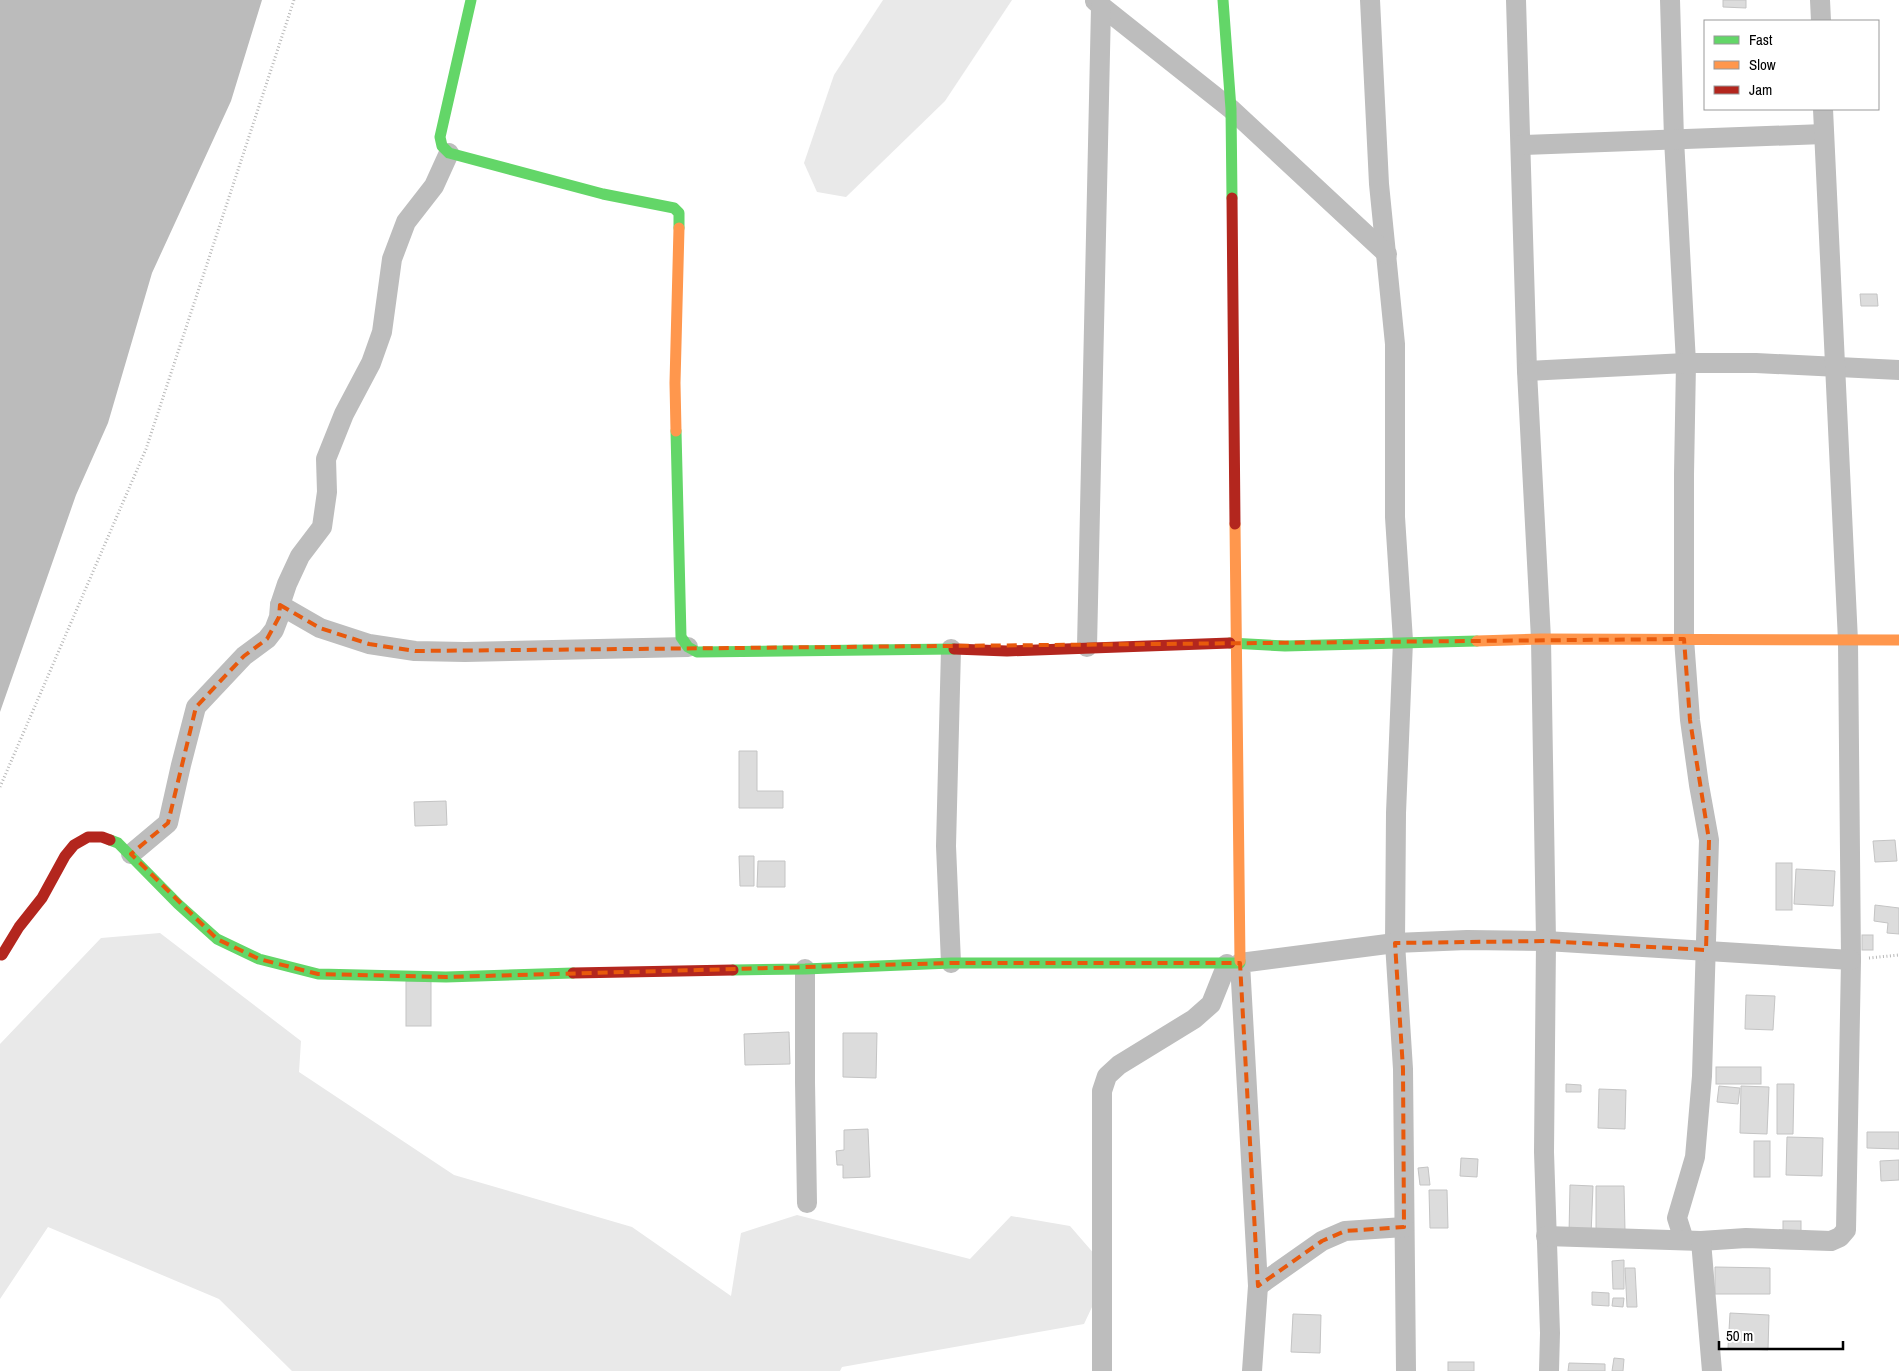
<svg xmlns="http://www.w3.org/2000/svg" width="1899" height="1371" viewBox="0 0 1899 1371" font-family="'Archivo Narrow',sans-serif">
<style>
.green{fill:#e9e9e9}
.water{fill:#bbb}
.building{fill:#dcdcdc;stroke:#c4c4c4}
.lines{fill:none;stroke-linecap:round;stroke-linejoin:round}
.path{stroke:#b8b8b8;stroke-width:3;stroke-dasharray:1 2.5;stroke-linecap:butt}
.street{stroke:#bdbdbd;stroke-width:20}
.fast{stroke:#63d668;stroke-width:11}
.slow{stroke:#ff974d;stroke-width:11}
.jam{stroke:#b3261e;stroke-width:11}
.marked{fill:none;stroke:#e8590c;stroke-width:4;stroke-dasharray:10 6;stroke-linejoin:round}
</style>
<rect width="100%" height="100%" fill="#fff"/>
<g class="green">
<polygon points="883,0 1012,0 945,101 846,197 817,192 804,163 834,75"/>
<polygon points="160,933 301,1041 299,1072 454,1175 632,1227 731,1296 741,1233 797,1215 970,1259 1011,1216 1070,1226 1109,1271 1084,1324 842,1367 840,1371 292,1371 219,1299 48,1227 0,1299 0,1044 101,938"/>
</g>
<polygon class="water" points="0,0 262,0 231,101 152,273 108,423 76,495 0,712"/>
<g class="building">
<polygon points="1723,0 1746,0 1746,8 1723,7"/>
<polygon points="1860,294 1877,294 1878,306 1861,306"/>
<polygon points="739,751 757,751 757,791 783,791 783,808 739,808"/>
<polygon points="446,801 447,825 415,826 414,802"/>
<polygon points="1895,840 1897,861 1875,862 1873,841"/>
<polygon points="739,856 754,856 754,886 740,886"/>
<polygon points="758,861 785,861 785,887 757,887"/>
<rect x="1776" y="863" width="16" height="47"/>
<polygon points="1796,869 1835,871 1833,906 1794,904"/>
<polygon points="1875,905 1899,908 1899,934 1887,933 1888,923 1874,921"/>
<rect x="1862" y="935" width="11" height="15"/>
<rect x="406" y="981" width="25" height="45"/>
<polygon points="1746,995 1775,996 1773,1030 1745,1029"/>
<polygon points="789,1032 790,1064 745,1065 744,1034"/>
<polygon points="843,1033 877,1033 876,1078 843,1077"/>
<rect x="1716" y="1067" width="45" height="17"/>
<polygon points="1566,1084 1581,1085 1581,1092 1566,1092"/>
<polygon points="1777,1084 1794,1084 1793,1134 1777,1134"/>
<polygon points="1719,1086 1740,1088 1738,1104 1717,1102"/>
<polygon points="1741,1086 1769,1087 1767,1134 1740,1133"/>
<polygon points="1599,1089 1626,1090 1625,1129 1598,1128"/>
<polygon points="868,1129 870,1177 843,1178 843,1165 837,1165 836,1151 844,1150 844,1130"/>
<polygon points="1867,1132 1899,1132 1899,1149 1867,1148"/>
<polygon points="1787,1137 1823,1138 1822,1176 1786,1175"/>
<rect x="1754" y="1141" width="16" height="36"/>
<polygon points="1461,1158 1478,1159 1477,1177 1460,1176"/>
<polygon points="1899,1160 1899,1180 1881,1181 1880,1161"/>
<polygon points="1428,1167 1430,1185 1420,1185 1418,1168"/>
<polygon points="1570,1185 1593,1186 1591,1235 1569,1234"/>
<polygon points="1596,1186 1624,1186 1625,1231 1596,1232"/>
<polygon points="1429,1190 1447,1190 1448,1228 1430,1228"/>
<rect x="1783" y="1221" width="18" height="14"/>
<polygon points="1624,1260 1624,1289 1613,1289 1612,1261"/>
<polygon points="1715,1267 1770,1268 1770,1294 1715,1294"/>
<polygon points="1625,1268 1635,1268 1637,1307 1627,1307"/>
<polygon points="1592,1292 1609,1293 1609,1306 1592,1305"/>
<polygon points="1613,1298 1624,1298 1623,1307 1612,1306"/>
<polygon points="1730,1313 1769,1315 1768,1350 1728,1348"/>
<polygon points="1293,1314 1321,1315 1320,1353 1291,1352"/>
<polygon points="1614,1358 1624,1359 1623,1371 1612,1371"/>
<rect x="1448" y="1362" width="26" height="9"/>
<polygon points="1569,1363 1605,1364 1605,1371 1568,1371"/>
</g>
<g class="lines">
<g class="path">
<polyline points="0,787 146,449 294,0"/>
<polyline points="1869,958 1899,955"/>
</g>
<g class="street">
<polyline points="1370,0 1379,184 1395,344 1395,517 1403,641 1396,813 1395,943 1403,1069 1406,1371"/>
<polyline points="1516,0 1527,371 1541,639 1546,941 1544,1152 1550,1333 1549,1371"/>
<polyline points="1670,0 1674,139 1686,363 1684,474 1684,639 1690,720 1699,785 1709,840 1702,1076 1695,1157 1677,1218 1684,1240"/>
<polyline points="1820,0 1821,21"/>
<polyline points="1095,1 1231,109 1387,254"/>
<polyline points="1521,145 1824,134"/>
<polyline points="1527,371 1686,363 1756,363 1899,370"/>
<polyline points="280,605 320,628 369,644 415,651 465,652 688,647"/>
<polyline points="1087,647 1101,7"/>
<polyline points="131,854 168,823 181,765 196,707 244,656 267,639 274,630 279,617 280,605 287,584 300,556 322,527 327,492 326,459 344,414 371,363 382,332 392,259 406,222 434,186 449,153"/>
<polyline points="951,963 946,846 951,649"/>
<polyline points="805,969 805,1082 807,1203"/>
<polyline points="1546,1236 1701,1241 1746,1238 1831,1241 1840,1237 1846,1230 1851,960 1848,641 1823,109"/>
<polyline points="1701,1241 1712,1371"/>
<polyline points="1258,1286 1322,1241 1345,1231 1404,1227"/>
<polyline points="1102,1371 1102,1091 1107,1076 1119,1065 1194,1019 1211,1004 1227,964"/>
<polyline points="1252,1371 1258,1286 1240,963 1395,943 1467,940 1546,941 1851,960"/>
</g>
<g class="fast">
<polyline points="471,0 440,137 442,146 449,153 603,194 674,208 679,213 679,228"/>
<polyline points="1223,0 1231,109 1232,198"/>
<polyline points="676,431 681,637 688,647 697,652 954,649"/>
<polyline points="1230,643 1285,646 1477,641"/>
<polyline points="110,840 118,843 178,904 217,939 259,959 318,974 446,977 573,973"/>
<polyline points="733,970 805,969 951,963 1240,963 1240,961"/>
</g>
<g class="slow">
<polyline points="676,431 675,383 679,228"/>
<polyline points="1235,524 1240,961"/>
<polyline points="1477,641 1541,639 1899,640"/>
</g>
<g class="jam">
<polyline points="1232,198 1235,524"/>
<polyline points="954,649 1007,651 1230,643"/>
<polyline points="2,955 19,927 42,898 65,856 74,845 88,837 102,837 110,840"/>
<polyline points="573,973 733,970"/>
</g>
</g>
<path class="marked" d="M280,605L320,628L369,644L415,651L1684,639L1690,720L1709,840L1706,950L1546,941L1395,943L1403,1069L1404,1227L1345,1231L1322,1241L1258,1286L1240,963H951L446,977L318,974L259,959L217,939L131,854L168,823L196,707L244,656L267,639L279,617Z"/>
<rect x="1704" y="20" width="175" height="90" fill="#ffffff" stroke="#999999"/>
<rect x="1714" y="36" width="25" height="8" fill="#63d668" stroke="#999999"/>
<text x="1749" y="45" font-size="15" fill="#000000">Fast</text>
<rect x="1714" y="61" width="25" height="8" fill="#ff974d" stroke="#999999"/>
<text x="1749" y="70" font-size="15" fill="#000000">Slow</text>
<rect x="1714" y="86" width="25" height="8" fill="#b3261e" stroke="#999999"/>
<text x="1749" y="95" font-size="15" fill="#000000">Jam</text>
<path d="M1719 1341v8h124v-8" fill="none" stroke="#000000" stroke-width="2.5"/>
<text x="1726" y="1341" font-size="15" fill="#000000" stroke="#ffffff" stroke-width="4" paint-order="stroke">50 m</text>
</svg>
